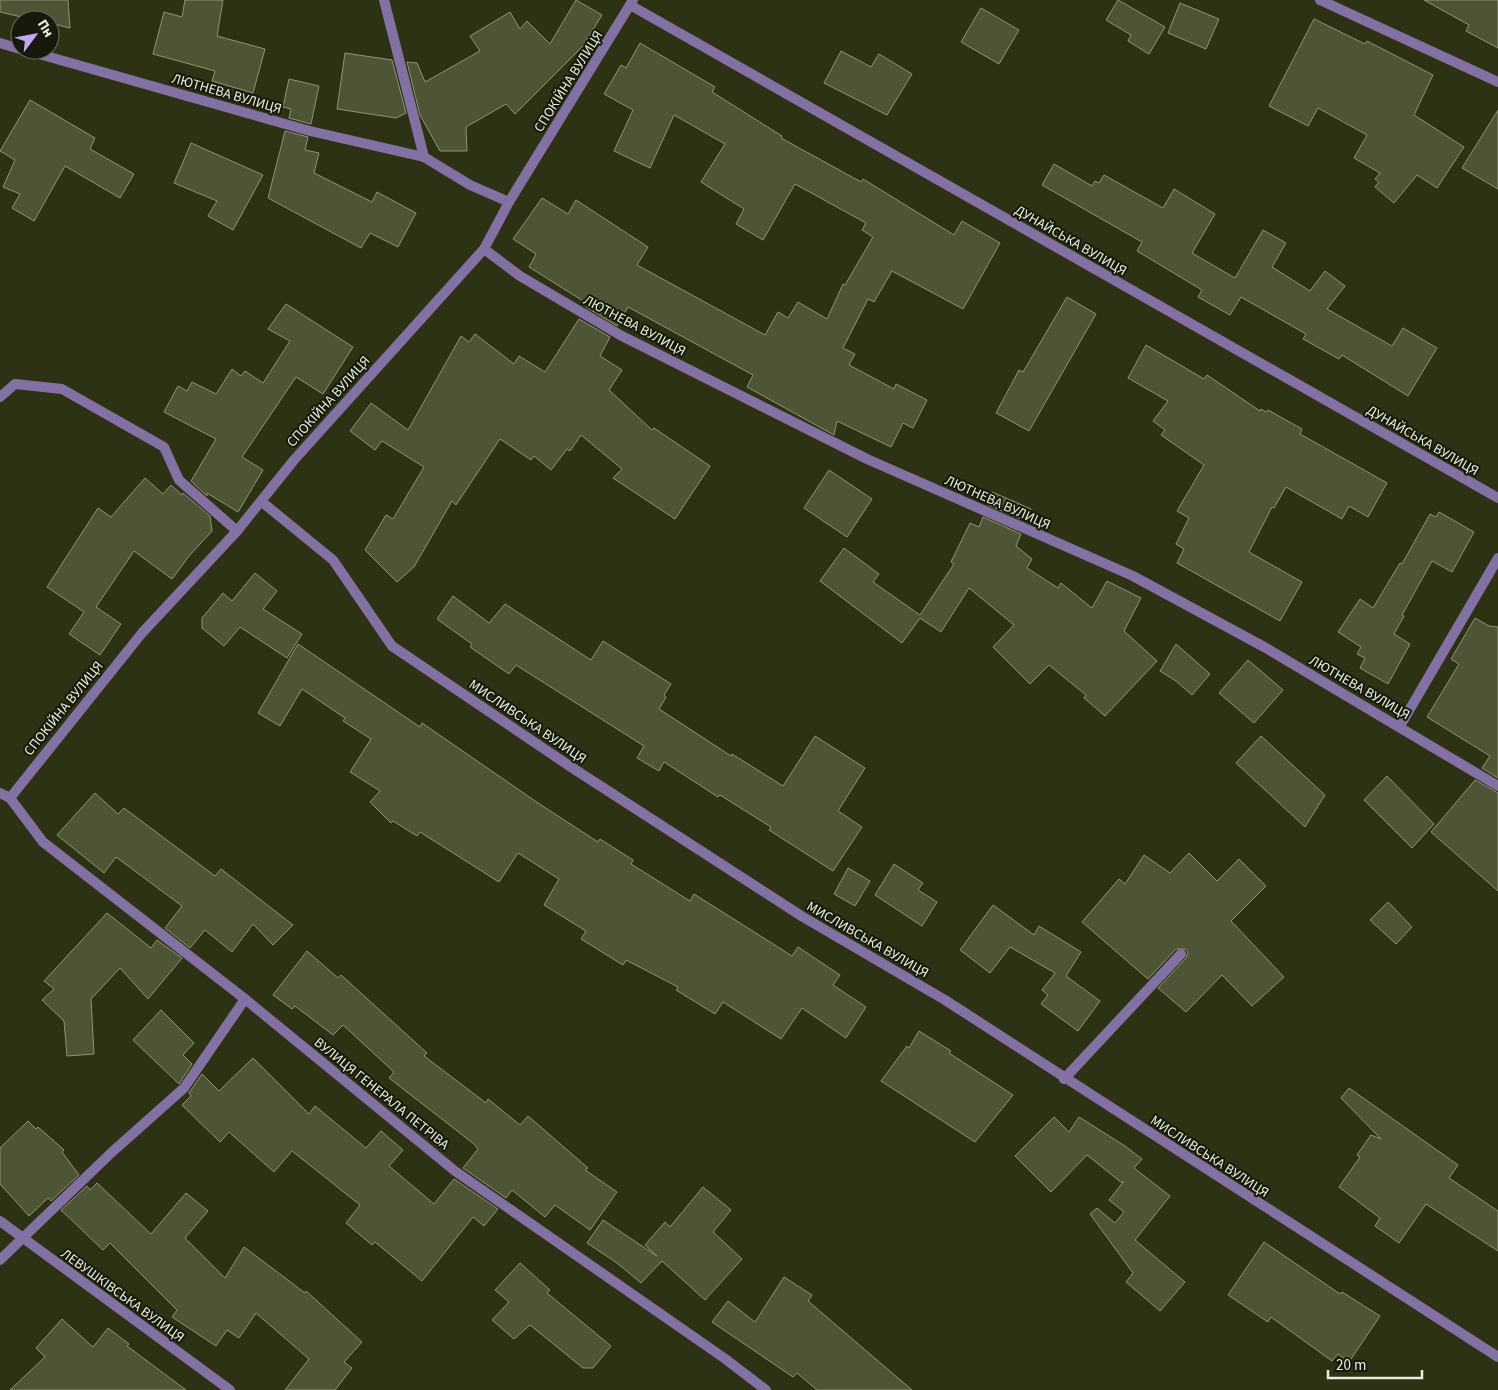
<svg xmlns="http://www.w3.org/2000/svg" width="1498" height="1390" viewBox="0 0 1498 1390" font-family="'Source Sans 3',sans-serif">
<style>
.building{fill:#4e5436;stroke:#8e9574}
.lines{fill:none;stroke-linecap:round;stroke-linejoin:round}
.service{stroke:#8471a3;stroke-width:10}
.minor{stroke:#8471a3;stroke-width:10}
.labels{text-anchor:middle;stroke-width:4;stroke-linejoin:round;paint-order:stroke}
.street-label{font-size:14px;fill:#eaefdd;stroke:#16190c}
</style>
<rect width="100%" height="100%" fill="#2d3215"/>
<g class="building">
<polygon points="0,0 68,0 70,28 50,23 50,20 35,20 0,12"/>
<polygon points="185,0 223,0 217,36 265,49 253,93 212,81 215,71 153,54 164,12 182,17"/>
<polygon points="576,0 602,15 583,46 515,114 506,104 466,127 467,151 440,151 420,115 407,62 417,63 425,82 480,51 470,36 510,12 520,29 527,21 550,44"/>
<polygon points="1118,0 1165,27 1149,54 1128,41 1131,35 1106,20"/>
<polygon points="1424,0 1498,0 1498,48 1466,31 1469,25"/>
<polygon points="1180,3 1219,19 1206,49 1168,33"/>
<polygon points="981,8 1019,30 999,64 961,42"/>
<polygon points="1314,19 1365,44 1367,41 1433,75 1414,115 1464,147 1437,188 1417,175 1394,203 1375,187 1379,182 1375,179 1380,173 1354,158 1367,135 1318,108 1308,126 1269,106"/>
<polygon points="640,43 715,87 712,92 782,136 781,138 861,182 863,179 954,235 962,221 1000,243 963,309 892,271 874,302 868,299 843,348 855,354 849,365 894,389 896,384 927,400 913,428 903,423 891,447 837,421 834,435 747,387 753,375 685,338 628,307 617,326 586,307 588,304 529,267 536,254 513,239 528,218 542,198 568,214 576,200 648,247 637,265 765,335 778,312 788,318 798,302 827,319 843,284 845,285 873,237 862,230 866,223 795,184 763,240 736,224 744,209 701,182 725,144 674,115 650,168 614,151 633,110 604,94 621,65 626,68"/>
<polygon points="841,51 871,67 879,54 912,74 887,115 824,83"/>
<polygon points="345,53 392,60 406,113 396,118 337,109"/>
<polygon points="289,79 319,86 311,124 289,118 291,109 283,107"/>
<polygon points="30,100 95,138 90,149 134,174 120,198 65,166 34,221 12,208 20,194 3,187 15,160 0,151"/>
<polygon points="1498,110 1498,189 1462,168"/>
<polygon points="285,131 308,137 305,150 319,153 314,173 372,202 377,192 416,213 398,247 370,233 361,248 268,198"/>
<polygon points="191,143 263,175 233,230 208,216 217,201 174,183"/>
<polygon points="1054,164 1092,186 1095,181 1099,183 1104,175 1163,208 1174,189 1215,214 1192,253 1235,278 1263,230 1286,243 1272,267 1310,291 1325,271 1345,286 1327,309 1392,346 1403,328 1437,348 1408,396 1342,355 1339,359 1303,339 1306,334 1241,297 1230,315 1198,297 1202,290 1137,251 1142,242 1042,185"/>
<polygon points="1067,297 1096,314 1029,431 996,413 1019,370 1023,372"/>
<polygon points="286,304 353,347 323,394 296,377 242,457 263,470 238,512 207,493 207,496 191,481 216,439 164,412 178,386 187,391 192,382 216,394 232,369 241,376 245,371 263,383 290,341 268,329"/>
<polygon points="579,319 610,337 600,356 622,370 609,390 652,430 654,428 710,466 675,519 613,478 622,469 581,435 570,451 567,449 551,470 534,456 531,460 500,439 456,505 452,501 414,567 397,582 365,550 386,515 393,519 424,467 382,441 375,450 350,431 371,403 408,430 461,336 469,342 475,334 514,364 519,356 545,372"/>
<polygon points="1146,345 1204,379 1207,375 1260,411 1261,409 1266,412 1268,410 1302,429 1300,434 1387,483 1368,517 1349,506 1342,519 1286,487 1274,508 1272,507 1249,552 1302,582 1280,621 1177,563 1184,549 1176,544 1189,518 1177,511 1204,465 1161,435 1165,430 1153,421 1168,401 1128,378"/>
<polygon points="829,470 872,499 847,537 804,508"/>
<polygon points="145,478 163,494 171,485 182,495 183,493 210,516 212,531 189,556 172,579 134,551 96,607 121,624 100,655 69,634 84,612 47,587 98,508 111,517"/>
<polygon points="992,492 1031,509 1026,521 988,505"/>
<polygon points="1439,512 1474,532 1452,572 1432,561 1402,615 1404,616 1394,634 1410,644 1388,684 1360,668 1365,658 1357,654 1361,647 1338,632 1360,599 1373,608 1400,563 1402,564 1430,514 1436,517"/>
<polygon points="983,517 1021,534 1016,546 1032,559 1027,568 1058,588 1061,583 1092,608 1107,581 1141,598 1124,631 1157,661 1105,716 1084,698 1086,695 1049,665 1030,684 993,647 1014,625 969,588 941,632 920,618 902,643 820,581 844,548 879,574 873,582 920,615 954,564 951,562 970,523 979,527"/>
<polygon points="255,573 277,591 263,609 302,634 287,658 240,627 224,646 202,628 202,618 223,593 232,601"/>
<polygon points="453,596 489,623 505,604 591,660 603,641 671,684 664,695 666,697 659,709 731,756 732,754 783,786 815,736 865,768 838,811 862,827 833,871 769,830 771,827 720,795 718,797 664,762 659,771 637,758 644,746 516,665 509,674 470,647 472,644 437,619"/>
<polygon points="1475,618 1489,626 1498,627 1498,778 1482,768 1490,756 1427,717 1459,664 1451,659"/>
<polygon points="298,644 420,727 422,723 538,803 598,842 600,839 633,860 631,864 690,901 694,894 792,956 798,947 840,975 833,985 866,1007 846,1038 802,1008 781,1039 723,1002 715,1014 676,990 678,987 626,960 623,965 581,939 586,931 544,905 559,879 518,853 499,882 420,832 417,836 393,821 391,823 370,802 380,791 350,772 371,739 343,721 345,718 302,689 280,726 258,713"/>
<polygon points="1176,644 1210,674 1192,695 1176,681 1160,671"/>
<polygon points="1248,660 1283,690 1254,723 1219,693"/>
<polygon points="1261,736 1325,795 1305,827 1236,763"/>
<polygon points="1387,776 1434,824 1412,848 1364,800"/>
<polygon points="1475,780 1498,793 1498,891 1431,832"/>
<polygon points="95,793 118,814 124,808 215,876 221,869 293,925 273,945 253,924 232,952 205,930 190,948 165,928 182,906 116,857 104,873 57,835"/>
<polygon points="1189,853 1217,881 1239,859 1266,886 1231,921 1284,977 1252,1006 1222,975 1186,1012 1158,988 1186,958 1188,952 1185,949 1176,949 1148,979 1082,922 1119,879 1125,884 1144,855 1170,873"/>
<polygon points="894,864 923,883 918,890 937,902 922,926 875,895"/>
<polygon points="848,868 870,881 855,906 834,894"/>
<polygon points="1388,902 1412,927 1396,944 1370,920"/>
<polygon points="993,905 1034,935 1039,926 1081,952 1066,976 1100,1001 1078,1031 1041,1004 1048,995 1042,990 1055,973 1010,947 990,973 960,950"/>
<polygon points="107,913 151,948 157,940 182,958 148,999 120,968 91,999 94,1054 67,1056 64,1021 42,1000 54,989 44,981"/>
<polygon points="307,951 338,978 341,975 427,1053 424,1056 486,1103 488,1099 520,1125 528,1116 588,1168 585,1170 617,1192 590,1230 555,1205 545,1217 512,1190 506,1198 463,1168 478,1149 474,1144 389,1078 394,1072 343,1025 333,1035 295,1006 292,1009 273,995"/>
<polygon points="161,1010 194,1043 183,1055 192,1064 179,1084 133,1040"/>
<polygon points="919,1031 951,1051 949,1053 1013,1095 975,1142 881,1081 907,1046 909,1048"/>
<polygon points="253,1058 309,1114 315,1106 366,1148 381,1131 403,1150 389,1166 434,1204 454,1179 498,1209 484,1226 473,1217 422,1281 375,1242 372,1245 346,1223 360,1205 292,1151 274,1172 229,1132 220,1142 182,1105 191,1096 189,1093 202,1074 219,1091"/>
<polygon points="1349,1088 1458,1165 1449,1178 1498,1211 1498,1251 1426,1204 1399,1243 1375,1226 1380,1218 1339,1187 1360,1157 1357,1155 1371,1135 1381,1139 1341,1098"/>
<polygon points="1054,1117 1069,1132 1079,1117 1125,1146 1142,1159 1134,1168 1170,1196 1135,1240 1185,1282 1160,1311 1126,1282 1133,1273 1090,1214 1097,1208 1115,1223 1124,1212 1109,1200 1124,1181 1122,1183 1087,1155 1051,1192 1015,1156"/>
<polygon points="28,1121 36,1129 38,1127 64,1150 62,1152 79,1175 51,1201 48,1198 29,1216 0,1184 0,1148"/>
<polygon points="97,1183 151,1234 186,1193 208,1211 185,1238 225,1278 244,1247 305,1293 306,1291 362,1342 344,1362 352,1368 335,1390 285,1390 309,1359 256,1313 239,1338 227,1330 216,1346 172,1317 177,1310 110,1243 103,1250 61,1210 87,1186 90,1190"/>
<polygon points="703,1187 731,1210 713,1232 742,1259 705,1300 662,1261 641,1283 617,1263 587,1243 603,1220 657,1256 645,1245 665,1222 670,1227"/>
<polygon points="1264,1242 1340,1294 1342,1292 1380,1316 1349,1362 1338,1354 1332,1361 1271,1317 1268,1322 1228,1295"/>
<polygon points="520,1263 550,1290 547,1293 611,1346 593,1368 583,1368 530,1325 514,1339 492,1320 509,1302 495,1290"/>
<polygon points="784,1277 812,1295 808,1301 912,1390 817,1390 797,1373 793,1377 712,1322 728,1301 755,1322"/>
<polygon points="62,1319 93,1347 108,1328 129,1344 127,1346 186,1390 10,1390 45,1357 36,1348"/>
</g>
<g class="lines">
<g class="service">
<polyline points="0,397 15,384 62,389 164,447 179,480 237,531"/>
<polyline points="1400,726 1498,558"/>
<polyline points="1064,1079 1181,954"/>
<polyline points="0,1260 111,1153 184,1088 245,999"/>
</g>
<g class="minor">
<polyline points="384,0 424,157 470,185 509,202"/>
<polyline points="1320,0 1498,82"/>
<polyline points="630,5 1498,498"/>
<polyline points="0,43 20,49"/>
<polyline points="25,50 310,131 424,157"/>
<polyline points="484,249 520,276 620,335 867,459 1133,576 1266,648 1498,786"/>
<polyline points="262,502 333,560 392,646 571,767 803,917 945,1000 1498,1357"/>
<polyline points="0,793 10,798 43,842 245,999 455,1171 724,1358 766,1390"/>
<polyline points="10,798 142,633 237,531 294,460 484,249 509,202 633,0"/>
<polyline points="0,1221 230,1390"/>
</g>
</g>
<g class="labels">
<g class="street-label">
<text transform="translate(568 81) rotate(-58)" y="5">СПОКІЙНА ВУЛИЦЯ</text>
<text transform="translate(227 93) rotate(16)" y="5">ЛЮТНЕВА ВУЛИЦЯ</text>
<text transform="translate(1071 240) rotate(30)" y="5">ДУНАЙСЬКА ВУЛИЦЯ</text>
<text transform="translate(635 325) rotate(28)" y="5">ЛЮТНЕВА ВУЛИЦЯ</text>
<text transform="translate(328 401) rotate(-48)" y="5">СПОКІЙНА ВУЛИЦЯ</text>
<text transform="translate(1423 440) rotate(30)" y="5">ДУНАЙСЬКА ВУЛИЦЯ</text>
<text transform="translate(998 502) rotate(24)" y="5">ЛЮТНЕВА ВУЛИЦЯ</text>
<text transform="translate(1360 687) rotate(30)" y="5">ЛЮТНЕВА ВУЛИЦЯ</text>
<text transform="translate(63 708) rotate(-51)" y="5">СПОКІЙНА ВУЛИЦЯ</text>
<text transform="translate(528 721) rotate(34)" y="5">МИСЛИВСЬКА ВУЛИЦЯ</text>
<text transform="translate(868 939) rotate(30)" y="5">МИСЛИВСЬКА ВУЛИЦЯ</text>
<text transform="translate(382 1093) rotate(39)" y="5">ВУЛИЦЯ ГЕНЕРАЛА ПЕТРІВА</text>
<text transform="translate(1210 1156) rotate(33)" y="5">МИСЛИВСЬКА ВУЛИЦЯ</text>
<text transform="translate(123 1295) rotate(36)" y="5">ЛЕВУШКІВСЬКА ВУЛИЦЯ</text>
</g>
</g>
<g transform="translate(35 35) rotate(58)"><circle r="24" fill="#16190c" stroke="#6b6f60"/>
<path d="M0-4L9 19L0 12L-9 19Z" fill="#c3a7f2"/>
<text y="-8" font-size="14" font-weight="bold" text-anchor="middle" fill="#eaefdd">Пн</text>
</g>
<path d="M1328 1370v8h94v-8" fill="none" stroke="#eaefdd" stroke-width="2.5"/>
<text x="1336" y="1370" font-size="15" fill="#eaefdd" stroke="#16190c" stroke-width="4" paint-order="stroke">20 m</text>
</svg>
